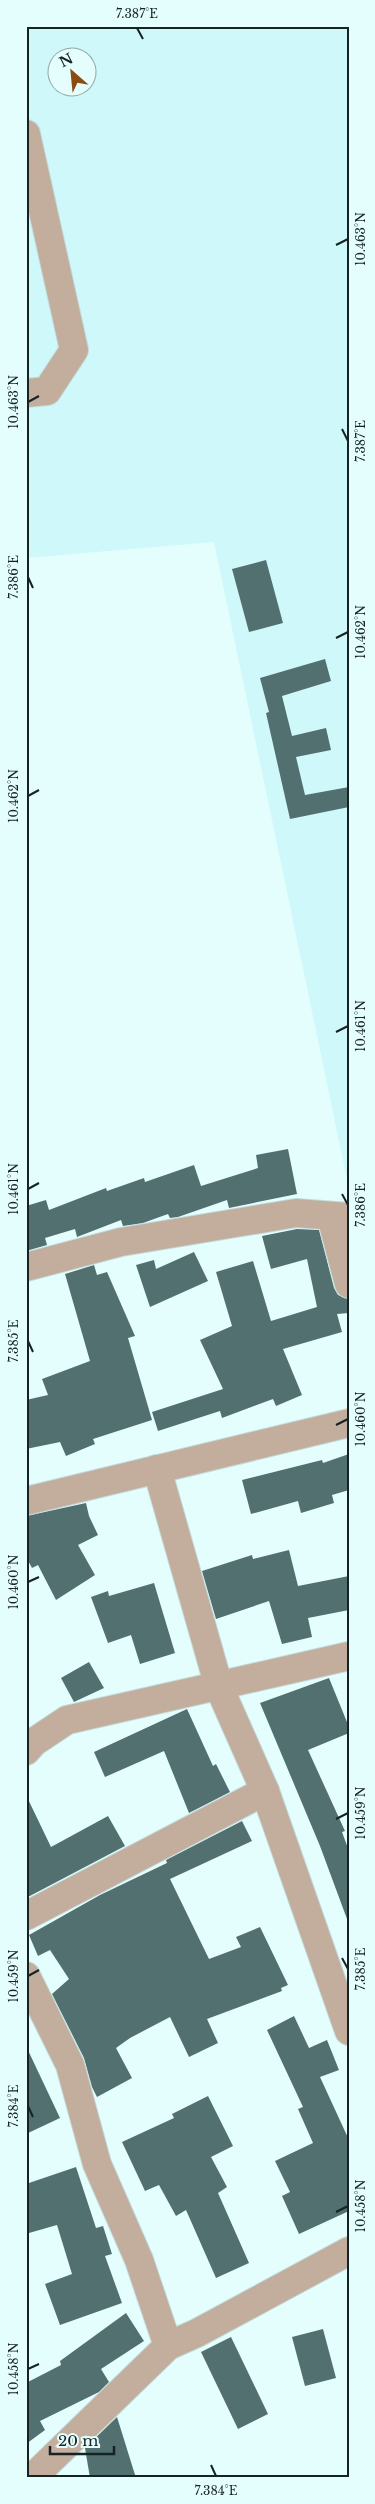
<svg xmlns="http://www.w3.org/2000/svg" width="375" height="2504" viewBox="0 0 375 2504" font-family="'Libre Baskerville',serif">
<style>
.built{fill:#cef8f9;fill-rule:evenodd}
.building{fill:#537071}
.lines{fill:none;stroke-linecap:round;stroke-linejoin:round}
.minor-casing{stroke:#c3dbdb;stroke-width:30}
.minor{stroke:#c3ad9d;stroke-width:28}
.ticks{fill:none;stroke:#162223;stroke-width:2}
.neatline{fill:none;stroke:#162223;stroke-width:2}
.ticks-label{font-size:12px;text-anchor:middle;fill:#162223}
</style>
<rect width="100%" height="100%" fill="#e4fefe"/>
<path class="built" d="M26,26H349V1189L214,542L26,558ZM58,58H88V88H58Z"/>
<g class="building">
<polygon points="266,560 283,623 249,632 232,569"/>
<polygon points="325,659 331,681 282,696 292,736 326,728 331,750 296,757 305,795 349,787 349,807 290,819 266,713 269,712 260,678"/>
<polygon points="288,1149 297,1194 229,1208 227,1200 178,1217 170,1218 168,1214 143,1223 123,1226 121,1220 77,1237 75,1229 45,1238 47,1245 26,1251 26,1206 46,1200 49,1210 106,1188 107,1191 144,1178 145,1182 194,1165 201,1186 258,1168 256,1155"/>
<polygon points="297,1229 319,1230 334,1288 338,1295 349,1299 349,1313 337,1314 342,1332 283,1349 302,1395 276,1406 273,1399 222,1418 220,1411 158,1431 152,1412 223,1389 200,1340 232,1326 216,1272 253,1261 271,1321 317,1307 307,1259 271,1269 262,1236"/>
<polygon points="194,1252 208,1281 150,1307 136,1265 154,1260 156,1269"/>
<polygon points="94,1265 97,1275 107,1272 135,1336 128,1338 152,1420 93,1439 95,1444 66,1456 60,1442 26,1449 26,1400 48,1395 42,1379 90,1361 65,1274"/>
<polygon points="349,1454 349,1490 332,1495 334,1503 301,1513 298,1501 251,1514 242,1480 322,1460 323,1463"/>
<polygon points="86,1503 89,1516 98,1535 78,1545 95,1575 56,1600 38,1565 32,1568 26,1557 26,1516"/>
<polygon points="289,1550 298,1586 349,1576 349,1610 308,1618 312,1637 282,1644 269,1601 216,1619 202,1571 252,1555 253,1559"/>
<polygon points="154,1583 175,1653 140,1664 131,1635 108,1643 91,1597 108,1591 109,1596"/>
<polygon points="89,1662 104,1688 74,1702 61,1678"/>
<polygon points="329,1678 349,1727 349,1733 308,1750 345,1831 342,1832 349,1851 349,1919 347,1919 320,1846 260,1703"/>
<polygon points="187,1709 213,1766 216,1764 230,1792 189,1813 164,1751 105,1777 94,1752"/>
<polygon points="26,1795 51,1847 108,1816 125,1846 26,1898"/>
<polygon points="242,1821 252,1841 170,1879 209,1959 241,1947 236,1937 260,1927 288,1985 281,1988 282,1991 207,2019 218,2043 189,2057 170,2017 130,2038 116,2048 132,2078 97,2097 92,2087 84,2058 52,1994 69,1979 50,1950 38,1956 29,1935 100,1895 167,1863 166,1860"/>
<polygon points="294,2016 309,2048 327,2040 339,2070 320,2077 349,2140 349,2211 299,2234 282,2196 290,2192 275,2161 313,2143 298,2109 303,2107 267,2030"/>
<polygon points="26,2046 60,2118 26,2134"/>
<polygon points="208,2096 233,2146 211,2157 227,2187 218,2193 249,2263 216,2278 186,2210 176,2216 159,2185 145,2191 122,2142 174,2118 172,2114"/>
<polygon points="76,2167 96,2228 103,2226 112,2254 105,2256 122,2303 60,2325 45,2284 72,2274 57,2225 29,2233 26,2224 26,2184"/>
<polygon points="126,2313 144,2341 101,2369 109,2382 99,2392 40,2421 45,2430 26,2444 26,2383 61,2365 60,2361"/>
<polygon points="323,2329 336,2378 305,2386 292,2337"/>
<polygon points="231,2337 268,2414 238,2429 201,2352"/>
<polygon points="117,2417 136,2478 90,2478 85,2448"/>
</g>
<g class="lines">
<g class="minor-casing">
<g id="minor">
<polyline points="26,134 74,350 47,391 26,393"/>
<polyline points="331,1216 349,1284"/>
<polyline points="26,1267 121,1242 296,1213 349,1217"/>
<polyline points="157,1469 219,1687 265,1791 349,2031"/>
<polyline points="26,1501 349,1423"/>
<polyline points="26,1751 34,1742 67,1720 349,1656"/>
<polyline points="26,1916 265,1791"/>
<polyline points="26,1976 70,2065 97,2164 139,2260 168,2346"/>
<polyline points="32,2478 168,2346 197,2333 349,2251"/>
</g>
</g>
<use href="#minor" class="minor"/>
</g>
<path class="ticks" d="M137,28L143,39M336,245L348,239M28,402L39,396M342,429L348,441M28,577L33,588M336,638L348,632M28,796L39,790M336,1032L348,1026M28,1189L39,1183M342,1194L348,1205M28,1341L33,1352M336,1425L348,1419M28,1582L39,1577M336,1819L348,1813M342,1958L348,1969M28,1976L39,1970M28,2106L33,2117M336,2212L348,2206M28,2369L39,2364M211,2465L216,2476"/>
<rect width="375" height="2504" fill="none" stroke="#e4fefe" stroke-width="55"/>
<g transform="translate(72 72) rotate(333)"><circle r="24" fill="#e4fefe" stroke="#92a6a6"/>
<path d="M0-4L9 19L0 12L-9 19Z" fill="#8a4c0f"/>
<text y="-8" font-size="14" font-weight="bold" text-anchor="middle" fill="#162223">N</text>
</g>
<path d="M50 2446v8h64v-8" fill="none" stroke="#162223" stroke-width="2.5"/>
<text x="58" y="2446" font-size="15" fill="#162223" stroke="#e4fefe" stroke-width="4" paint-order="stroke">20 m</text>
<rect x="28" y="28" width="320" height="2448" class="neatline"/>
<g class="ticks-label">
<text x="137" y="18">7.387°E</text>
<text transform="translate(361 239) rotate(-90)" y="4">10.463°N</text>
<text transform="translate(14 402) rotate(-90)" y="4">10.463°N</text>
<text transform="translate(361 441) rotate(-90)" y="4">7.387°E</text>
<text transform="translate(14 577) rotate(-90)" y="4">7.386°E</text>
<text transform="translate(361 632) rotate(-90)" y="4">10.462°N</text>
<text transform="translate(14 796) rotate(-90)" y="4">10.462°N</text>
<text transform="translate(361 1026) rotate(-90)" y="4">10.461°N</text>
<text transform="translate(14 1189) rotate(-90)" y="4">10.461°N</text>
<text transform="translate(361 1205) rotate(-90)" y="4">7.386°E</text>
<text transform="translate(14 1341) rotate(-90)" y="4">7.385°E</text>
<text transform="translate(361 1419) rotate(-90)" y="4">10.460°N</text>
<text transform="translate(14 1582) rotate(-90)" y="4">10.460°N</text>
<text transform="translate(361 1813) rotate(-90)" y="4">10.459°N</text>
<text transform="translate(361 1969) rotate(-90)" y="4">7.385°E</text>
<text transform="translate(14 1976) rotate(-90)" y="4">10.459°N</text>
<text transform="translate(14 2106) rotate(-90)" y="4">7.384°E</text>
<text transform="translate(361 2206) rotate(-90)" y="4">10.458°N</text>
<text transform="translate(14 2369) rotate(-90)" y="4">10.458°N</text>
<text x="216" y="2495">7.384°E</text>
</g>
</svg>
